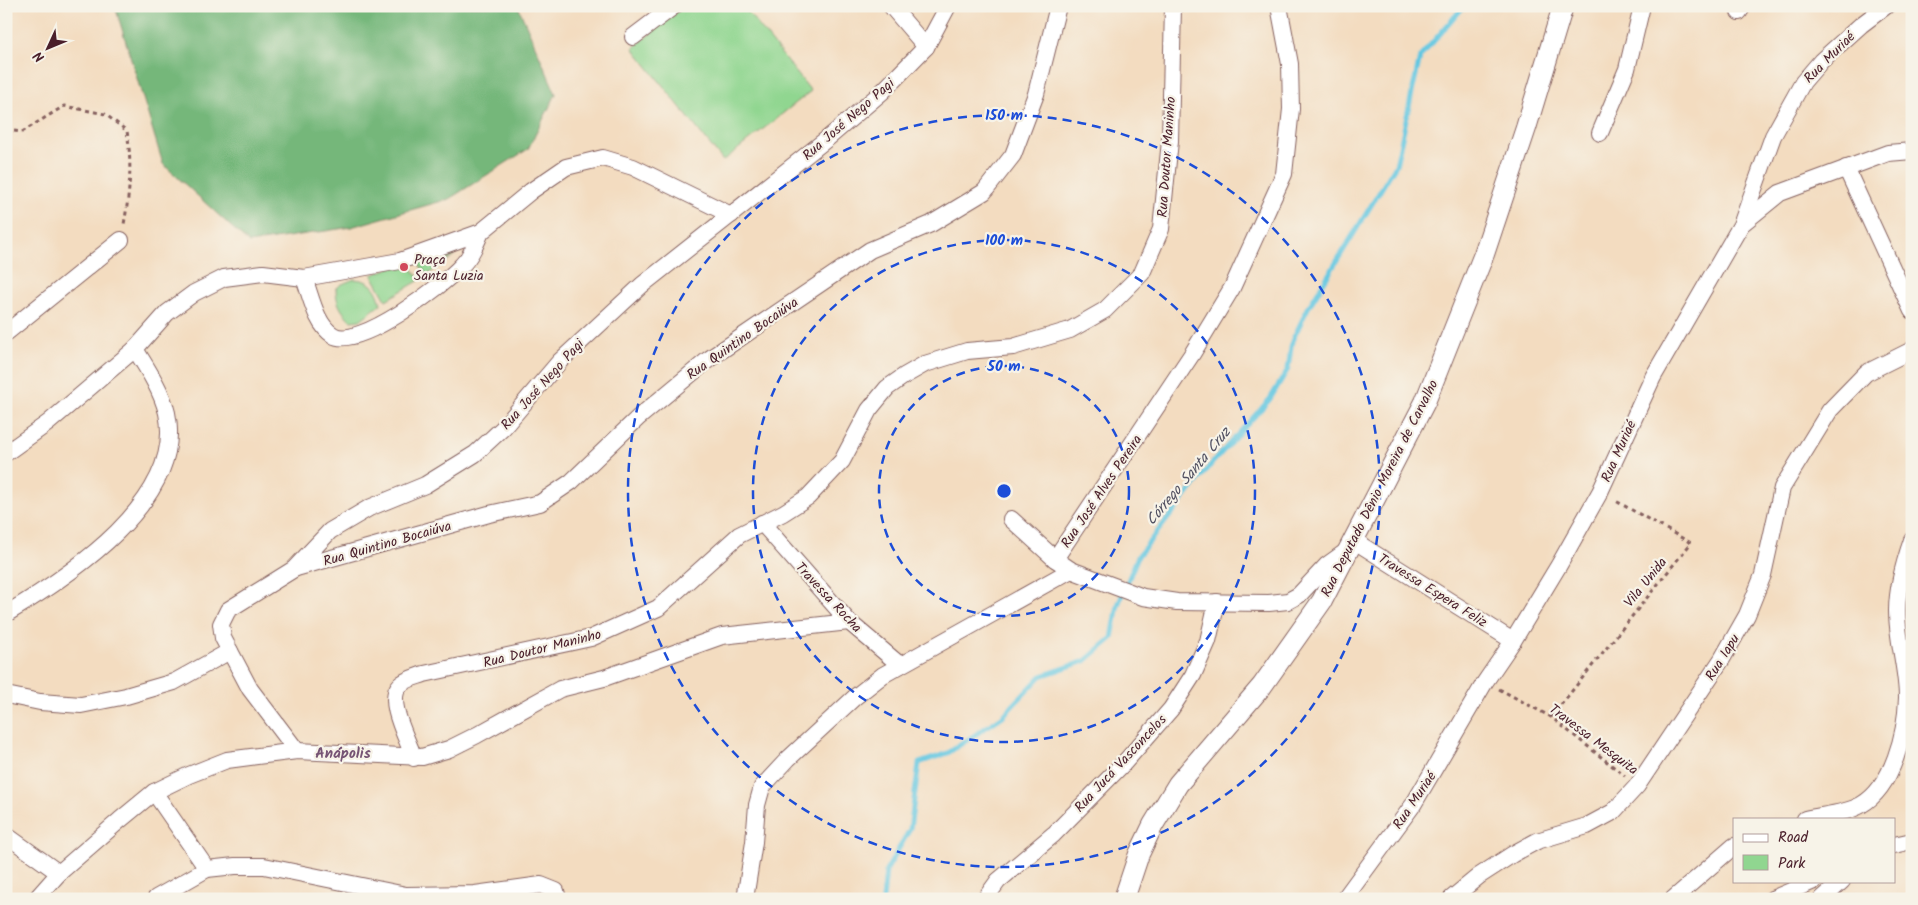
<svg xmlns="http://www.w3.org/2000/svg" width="1918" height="905" viewBox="0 0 1918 905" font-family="Kalam,sans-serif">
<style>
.green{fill:#90d690;stroke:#6d7a5e}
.forest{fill:#74b77a;stroke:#5f6b52}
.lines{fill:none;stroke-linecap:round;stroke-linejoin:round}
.stream{stroke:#63c7e1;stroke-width:5}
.minor-casing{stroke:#85615f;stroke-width:18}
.tertiary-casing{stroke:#85615f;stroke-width:22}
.path{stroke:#85615f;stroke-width:3;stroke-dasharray:4 4;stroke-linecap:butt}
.minor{stroke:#fff;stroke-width:16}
.tertiary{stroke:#fff;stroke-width:20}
.ring{fill:none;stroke:#1d4ed8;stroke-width:2.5;stroke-dasharray:9 6}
.poi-dot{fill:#d1495b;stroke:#f7f3e8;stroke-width:2}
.labels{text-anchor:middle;stroke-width:4.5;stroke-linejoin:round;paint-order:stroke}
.street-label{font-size:14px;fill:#4a1f2b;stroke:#f7f3e8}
.poi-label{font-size:14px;fill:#4a1f2b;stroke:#f7f3e8;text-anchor:start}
.water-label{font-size:15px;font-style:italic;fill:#525162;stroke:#f7f3e8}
.neighbourhood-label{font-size:15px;font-weight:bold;fill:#765474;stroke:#f7f3e8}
.centre{fill:#1d4ed8;stroke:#f7f3e8;stroke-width:2.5}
.ring-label{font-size:15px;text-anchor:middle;font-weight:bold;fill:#1d4ed8;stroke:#f7f3e8;stroke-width:4.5;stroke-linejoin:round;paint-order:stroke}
</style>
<rect width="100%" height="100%" fill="#f7f3e8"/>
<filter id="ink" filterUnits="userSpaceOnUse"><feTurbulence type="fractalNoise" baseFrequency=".02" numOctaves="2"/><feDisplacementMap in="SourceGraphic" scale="10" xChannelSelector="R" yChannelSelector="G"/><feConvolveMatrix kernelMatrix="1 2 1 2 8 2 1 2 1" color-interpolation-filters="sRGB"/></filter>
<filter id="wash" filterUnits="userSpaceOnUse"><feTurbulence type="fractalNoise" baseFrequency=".0096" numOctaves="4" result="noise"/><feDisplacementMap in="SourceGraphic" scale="20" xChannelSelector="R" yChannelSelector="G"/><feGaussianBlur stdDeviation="1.12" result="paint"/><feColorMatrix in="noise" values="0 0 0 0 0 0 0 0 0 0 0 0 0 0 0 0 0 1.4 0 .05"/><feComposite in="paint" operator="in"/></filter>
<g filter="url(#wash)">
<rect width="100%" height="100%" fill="#f3dcc0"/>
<g class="green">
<polygon points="684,6 743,6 811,91 723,161 633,48"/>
<polygon points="450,246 455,255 427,275 415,259"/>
<polygon points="407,261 420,280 386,300 372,275"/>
<path d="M354,279C371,280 377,288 381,304L360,320L351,321C341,311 336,303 336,289L340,285Z"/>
</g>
<polygon class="forest" points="115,6 518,6 556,94 528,149 449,199 351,227 249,243 163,164"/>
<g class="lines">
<polyline class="stream" points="883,899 886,871 910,829 919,763 948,753 1003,716 1041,676 1085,661 1112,638 1118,605 1138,556 1213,462 1270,399 1288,369 1292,341 1308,308 1396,165 1420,57 1464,6"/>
</g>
</g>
<g filter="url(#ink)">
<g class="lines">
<g class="minor-casing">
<g id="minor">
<polyline points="891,6 926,47"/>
<polyline points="1279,6 1290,64 1291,109 1284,174 1232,288 1192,354 1055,559 1071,570 1143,597 1177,602 1269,603 1288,601 1299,595 1327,565 1348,550"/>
<polyline points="1739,12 1743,6"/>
<polyline points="633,37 674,6"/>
<polyline points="1600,133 1627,69 1642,6"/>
<polyline points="1846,168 1912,311"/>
<polyline points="1743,223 1780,193 1888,153 1912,151"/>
<path d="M304,278C311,296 316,325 333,335C357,351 444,285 462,265C471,256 476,244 481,232"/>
<polyline points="6,333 121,240"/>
<polyline points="6,453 48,423 135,349 167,313 194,293 224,278 263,273 304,278 400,261 481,232 531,191 566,167 603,158 633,167 731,215"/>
<polyline points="1011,519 1055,559"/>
<polyline points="762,523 849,622 900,665"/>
<polyline points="1353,540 1513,641"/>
<polyline points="296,568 489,514 540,503 571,482 639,417 709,359 870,250 931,224 984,192 1013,155 1036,94 1058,6"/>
<path d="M6,614C69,576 186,500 167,413C162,391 147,368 135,349"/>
<polyline points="6,695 40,702 81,705 126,696 174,682 230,651"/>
<polyline points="297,751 250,689 223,638 221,624 228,610 294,569 330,531 369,508 425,485 475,454 503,428 560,361 642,285 828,138 882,92 926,47 948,6"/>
<path d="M414,758C408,740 385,700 400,685C406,679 416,677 424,674L591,638L658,608L739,535L783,513L808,497L842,461L869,410L887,388L904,376L925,364L967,351L1013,347L1070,330L1105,310L1142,273L1161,229L1170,141L1173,6"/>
<polyline points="154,792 207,869"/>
<path d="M1805,819C1822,815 1845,814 1861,805C1893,787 1906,732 1907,698C1907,669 1897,640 1897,611C1897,587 1904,563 1912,540"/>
<polyline points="6,835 59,873"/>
<polyline points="1894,845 1912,841"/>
<polyline points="156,898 207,869 235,866 264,866 406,895 475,894 541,885 556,891 558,899"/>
<polyline points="36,899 59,873 120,820 154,792 189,775 227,760 297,751 422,757 449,749 477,735 560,689 604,678 722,636 849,622"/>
<polyline points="745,899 754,842 757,805 762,787 788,759 855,697 883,675 1071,570"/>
<polyline points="985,899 998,881 1054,834 1124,763 1171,709 1193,675 1208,641 1217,602"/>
<polyline points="1344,899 1413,805 1485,682 1513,641 1559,565 1600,492 1653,377 1741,225 1773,136 1803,82 1821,61 1861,25 1886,6"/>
<polyline points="1451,899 1479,876 1513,854 1537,841 1587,826 1613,812 1637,786 1722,659 1747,615 1763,575 1782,488 1830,410 1866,373 1912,350"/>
<polyline points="1673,899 1734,846"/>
<polyline points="1772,899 1814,881"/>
<polyline points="1822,899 1842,881"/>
</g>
</g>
<g class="tertiary-casing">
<polyline id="tertiary" points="1124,899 1139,854 1153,825 1178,784 1262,686 1322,601 1425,402 1484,254 1526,128 1563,6"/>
</g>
<g class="path">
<path d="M6,130L22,132L64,106L105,114L127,131C132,163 130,192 124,224"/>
<polyline points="1499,689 1551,717 1625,776"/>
<polyline points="1551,717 1691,543 1614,500"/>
</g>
<use href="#minor" class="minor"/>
<use href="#tertiary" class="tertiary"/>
</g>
</g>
<g class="ring">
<circle cx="1004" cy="491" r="125"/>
<circle cx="1004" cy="491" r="251"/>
<circle cx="1004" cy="491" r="376"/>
</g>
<circle class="poi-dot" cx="404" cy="267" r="5"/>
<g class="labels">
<g class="street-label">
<text transform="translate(1829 57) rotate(-45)" y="5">Rua Muriaé</text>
<text transform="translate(848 119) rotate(-41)" y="5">Rua José Nego Pagi</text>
<text transform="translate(1166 157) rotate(-86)" y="5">Rua Doutor Maninho</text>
<text transform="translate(742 338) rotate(-35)" y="5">Rua Quintino Bocaiúva</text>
<text transform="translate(542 384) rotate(-48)" y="5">Rua José Nego Pagi</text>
<text transform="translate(1618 451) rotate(-66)" y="5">Rua Muriaé</text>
<text transform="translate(1379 488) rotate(-63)" y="5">Rua Deputado Dênio Moreira de Carvalho</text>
<text transform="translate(1101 491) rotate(-56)" y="5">Rua José Alves Pereira</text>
<text transform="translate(387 543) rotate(-16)" y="5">Rua Quintino Bocaiúva</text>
<text transform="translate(1645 582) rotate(-51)" y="5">Vila Unida</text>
<text transform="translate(1433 590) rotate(32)" y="5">Travessa Espera Feliz</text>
<text transform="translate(829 597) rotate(47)" y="5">Travessa Rocha</text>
<text transform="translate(542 648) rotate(-14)" y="5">Rua Doutor Maninho</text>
<text transform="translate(1722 657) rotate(-58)" y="5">Rua Iapu</text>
<text transform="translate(1594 739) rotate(37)" y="5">Travessa Mesquita</text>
<text transform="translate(1120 763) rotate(-47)" y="5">Rua Jucá Vasconcelos</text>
<text transform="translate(1414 800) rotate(-56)" y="5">Rua Muriaé</text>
</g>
<g class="poi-label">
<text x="414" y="264">Praça<tspan x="414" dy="16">Santa Luzia</tspan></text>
</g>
<g class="water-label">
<text transform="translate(1188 476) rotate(-50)" y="5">Córrego Santa Cruz</text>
</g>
<g class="neighbourhood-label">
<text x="343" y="758">Anápolis</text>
</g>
</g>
<circle cx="1004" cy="491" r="8" class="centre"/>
<g class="ring-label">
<text x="1004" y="120">150 m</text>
<text x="1004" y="245">100 m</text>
<text x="1004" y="371">50 m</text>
</g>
<rect width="1918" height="905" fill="none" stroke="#f7f3e8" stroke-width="25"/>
<rect x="1733" y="818" width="162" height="65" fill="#f7f3e8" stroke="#b29e9c"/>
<rect x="1743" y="834" width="25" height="8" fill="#ffffff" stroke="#b29e9c"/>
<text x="1778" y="842" font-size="15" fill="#4a1f2b">Road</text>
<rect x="1743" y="855" width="25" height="15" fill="#90d690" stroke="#b29e9c"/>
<text x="1778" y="868" font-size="15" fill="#4a1f2b">Park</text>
<g transform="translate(48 48) rotate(226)" stroke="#f7f3e8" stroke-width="4" paint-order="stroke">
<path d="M0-4L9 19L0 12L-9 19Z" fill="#4a1f2b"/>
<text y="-8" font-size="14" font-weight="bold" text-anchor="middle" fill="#4a1f2b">N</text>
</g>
</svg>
